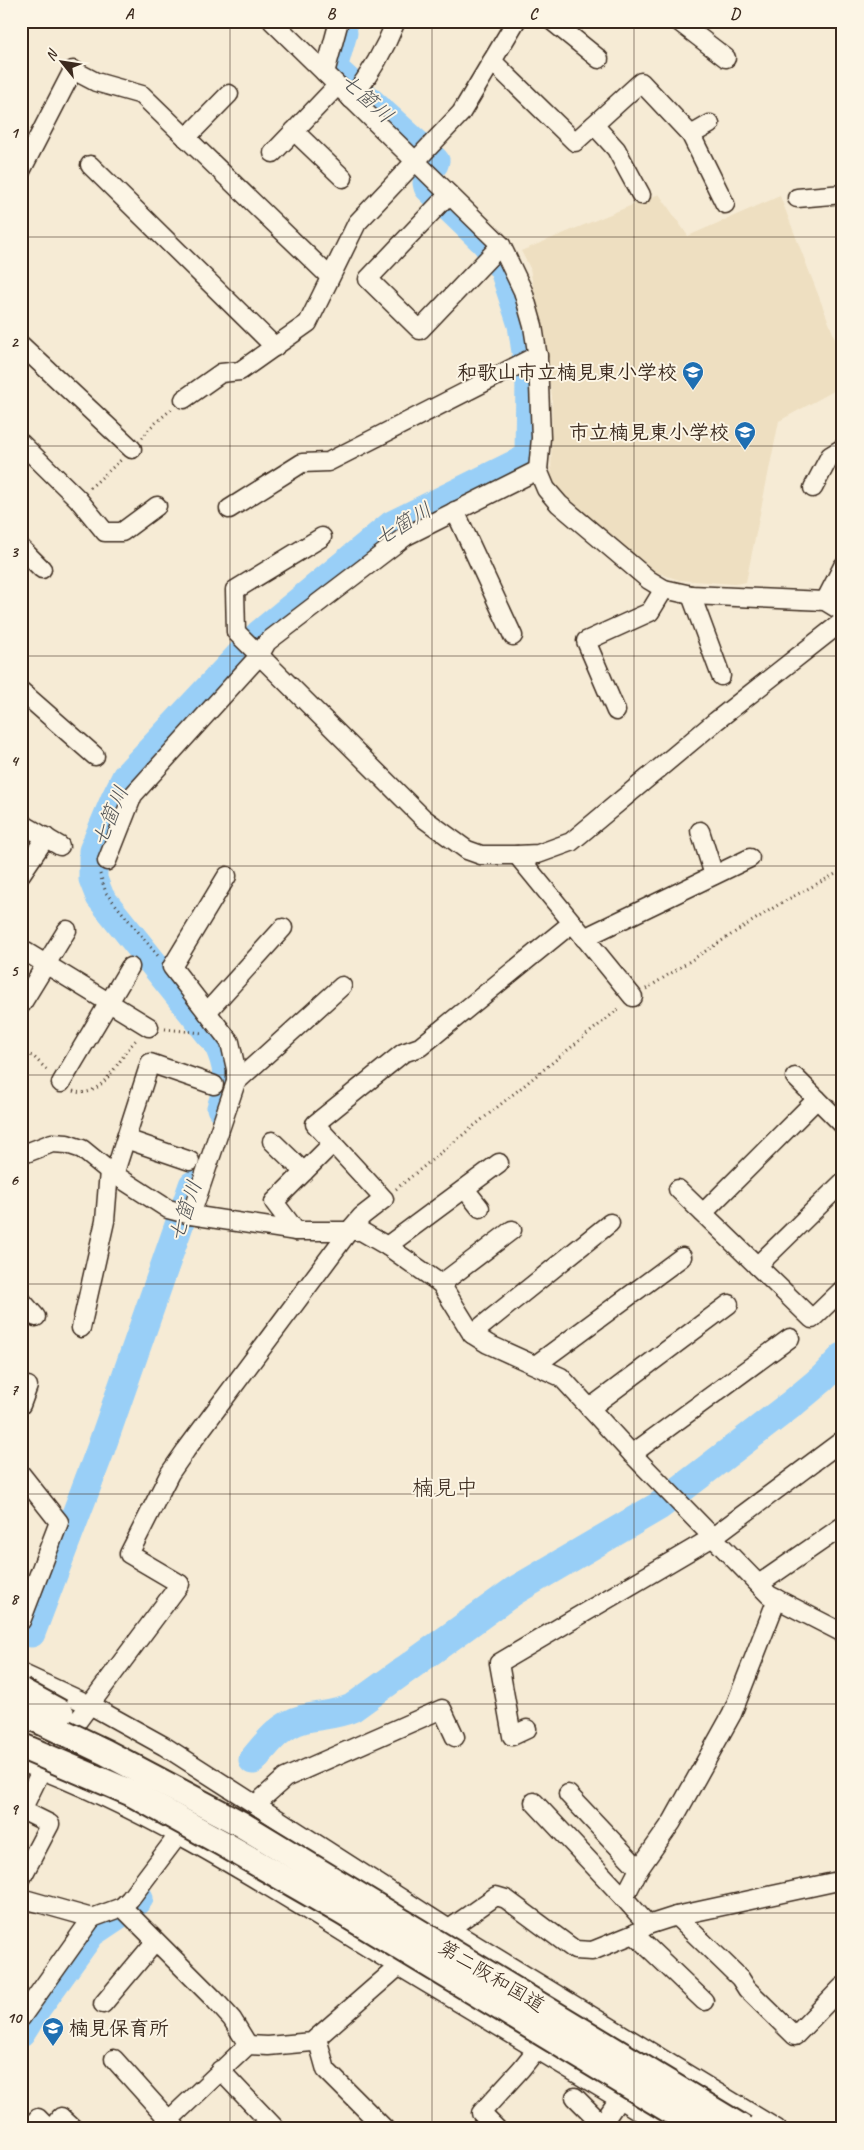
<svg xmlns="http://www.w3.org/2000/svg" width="864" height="2150" viewBox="0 0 864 2150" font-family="Caveat,'Klee One',sans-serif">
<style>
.built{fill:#eedfc1}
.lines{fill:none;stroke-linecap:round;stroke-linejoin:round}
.river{stroke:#99cff7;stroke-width:29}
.minor-casing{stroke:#3b2a1e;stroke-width:21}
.path{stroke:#3b2a1e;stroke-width:3;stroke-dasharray:1 4;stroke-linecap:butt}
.minor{stroke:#fcf5e5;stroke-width:18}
.highway-bridge-casing{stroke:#3b2a1e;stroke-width:29;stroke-linecap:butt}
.highway-bridge{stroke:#fcf5e5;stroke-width:25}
.grid{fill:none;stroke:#3b2a1e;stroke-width:1;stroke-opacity:0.55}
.labels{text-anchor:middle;stroke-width:4;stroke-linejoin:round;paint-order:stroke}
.poi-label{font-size:20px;font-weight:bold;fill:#3b2a1e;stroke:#fcf5e5;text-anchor:end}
.street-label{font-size:20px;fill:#3b2a1e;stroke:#fcf5e5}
.water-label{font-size:21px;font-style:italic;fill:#525354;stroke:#fcf5e5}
.quarter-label{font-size:22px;fill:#3b2a1e;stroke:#fcf5e5}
.neatline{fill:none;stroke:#3b2a1e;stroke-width:2}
.grid-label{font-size:16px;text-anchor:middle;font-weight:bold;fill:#3b2a1e}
</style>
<rect width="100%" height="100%" fill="#f6ebd5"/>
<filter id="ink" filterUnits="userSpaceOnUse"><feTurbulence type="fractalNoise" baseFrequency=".02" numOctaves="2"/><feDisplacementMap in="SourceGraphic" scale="10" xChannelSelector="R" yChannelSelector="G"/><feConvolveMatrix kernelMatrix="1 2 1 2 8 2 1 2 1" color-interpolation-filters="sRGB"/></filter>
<g filter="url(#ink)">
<polygon class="built" points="659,194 688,236 780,196 843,359 843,386 779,421 746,582 735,584 679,580 656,572 551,488 552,396 530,268 521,251"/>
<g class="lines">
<g class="river">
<polyline points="343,33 333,68 430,156 435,161 434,164"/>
<path d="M221,1108C230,1082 229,1068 218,1044L100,897L93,879V851L115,799L126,777L260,634L392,525L524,460L529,454L530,379L522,325L504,270L486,243L428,187L427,183"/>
<polyline points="31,1633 100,1451 193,1185"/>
<path d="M253,1760C267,1743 280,1725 303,1719C320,1715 336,1715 352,1708L514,1591L659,1506L793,1403L823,1378L843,1357"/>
<polyline points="21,2033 36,2009 91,1933 133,1905 139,1898"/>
</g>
<g class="minor-casing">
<g id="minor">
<polyline points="272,21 501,245 523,291 533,326 538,358 541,438 538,470 546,489 559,504 649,580 664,589 691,595 825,601 843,612"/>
<polyline points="552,21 599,59"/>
<polyline points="678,21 726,58"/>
<polyline points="492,61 575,142 641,82 691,135 725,204"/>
<polyline points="325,73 339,21"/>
<path d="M351,99C369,76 385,49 396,21"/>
<polyline points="594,125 616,149 641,195"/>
<polyline points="294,131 343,178"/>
<polyline points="691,135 710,124"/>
<polyline points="186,138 229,94"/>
<polyline points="273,153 337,86"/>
<polyline points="90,165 275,347"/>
<polyline points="21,171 73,70 96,82 142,95 330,277"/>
<polyline points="449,194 368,279 420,330 501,245"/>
<polyline points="797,198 843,194"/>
<polyline points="21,345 132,449"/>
<polyline points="184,399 221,373 240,371 308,323 357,223 461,113 516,21"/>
<polyline points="21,443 78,499 105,532 122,532 157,506"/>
<polyline points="813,488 830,456 843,448"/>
<polyline points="229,509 302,463 328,462 538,355"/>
<polyline points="455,511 513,636"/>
<polyline points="322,537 235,590 236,632 423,818 467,850 481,855 517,855 538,854 571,842 716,721 843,621"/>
<polyline points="21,548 42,569"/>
<polyline points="691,595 721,676"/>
<polyline points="825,601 843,566"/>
<polyline points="21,691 95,756"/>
<polyline points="616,711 586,641 650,612 664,589"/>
<polyline points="21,823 60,846"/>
<polyline points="700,831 714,875"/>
<polyline points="517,855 633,997"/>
<polyline points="107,861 133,795 259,656 267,642 406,536 538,470"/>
<polyline points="21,874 46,837"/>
<polyline points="584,938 750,858"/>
<polyline points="21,949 149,1027"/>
<polyline points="21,1005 67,930"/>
<polyline points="207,1012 283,928"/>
<polyline points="795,1077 843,1125"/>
<polyline points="236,1082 342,986"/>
<polyline points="61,1083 130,967"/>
<polyline points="126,1139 190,1161"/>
<polyline points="272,1141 304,1172"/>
<polyline points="21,1155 52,1143 67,1144 82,1149 109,1171 168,1209 191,1215 296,1231 361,1231 387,1246 441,1284 472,1334 488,1344 561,1377 632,1454 769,1595 843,1633"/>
<polyline points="114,1175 150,1063 214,1085"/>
<polyline points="465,1189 480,1208"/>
<polyline points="678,1189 812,1319 843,1289"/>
<polyline points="703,1213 817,1099"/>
<polyline points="191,1215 236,1082 236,1069 230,1042 172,967 227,876"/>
<polyline points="296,1231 274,1202 333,1143"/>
<polyline points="387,1246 499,1163"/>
<polyline points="757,1266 843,1182"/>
<polyline points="441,1284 512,1230"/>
<polyline points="21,1300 36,1317"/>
<polyline points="81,1328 105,1221 109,1171"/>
<polyline points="472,1334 610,1223"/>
<polyline points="537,1364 682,1257"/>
<polyline points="21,1405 28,1386"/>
<polyline points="590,1408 729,1304"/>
<polyline points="632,1454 790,1338"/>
<polyline points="21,1474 59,1522 21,1621"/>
<polyline points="759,1584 843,1526"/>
<polyline points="21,1673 90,1705 164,1746 449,1929 777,2129"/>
<polyline points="527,1729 512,1736 499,1663 713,1537 843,1440"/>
<path d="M21,1762C148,1809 262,1882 377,1953C474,2012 572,2070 669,2129"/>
<polyline points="568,1794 639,1869"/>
<polyline points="534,1802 624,1898"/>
<polyline points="256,1804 285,1778 442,1709 455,1737"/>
<polyline points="21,1879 50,1824 22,1810 42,1769 180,1584 129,1554 170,1473 186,1450 349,1231 362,1216 384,1199 315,1124 403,1053 420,1047 572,923"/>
<polyline points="21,1898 92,1918 122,1907 213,1998 232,2019 248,2045"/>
<polyline points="122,1907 130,1899 179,1834"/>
<polyline points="676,1916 740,1978 747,1989 795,2036 842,1987"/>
<polyline points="648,1925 624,1898 639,1869 672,1822 732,1714 777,1599"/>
<polyline points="634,1934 704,2001"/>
<polyline points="103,2004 155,1942"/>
<polyline points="21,2018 92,1918"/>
<polyline points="317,2038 326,2070 385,2129"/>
<polyline points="114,2059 176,2128"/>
<polyline points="220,2070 276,2129"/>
<polyline points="575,2097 602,2124"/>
<polyline points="30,2129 38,2118 49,2129"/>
<polyline points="51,2129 61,2117 74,2129"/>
<polyline points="163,2129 169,2120 248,2045 268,2046 312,2042 399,1966 449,1929 496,1896 506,1899 575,1950 592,1951 634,1934 648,1925 676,1916 843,1880"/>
<polyline points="497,2129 481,2113 521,2069 537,2049"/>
<polyline points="606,2129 602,2124 619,2099"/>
</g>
</g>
<g class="path">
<polyline points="142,438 152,426 173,408"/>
<polyline points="90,488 122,459"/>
<polyline points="100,874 106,893 159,957"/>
<polyline points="646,989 781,903 843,870"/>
<polyline points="165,1029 203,1033"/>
<polyline points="21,1053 33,1056 49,1072"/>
<path d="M73,1091C103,1102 120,1054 138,1038"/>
<polyline points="396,1189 621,1007"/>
</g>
<use href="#minor" class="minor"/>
<g class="highway-bridge-casing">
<g id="highway-bridge">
<polyline points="21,1691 61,1713"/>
<polyline points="21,1712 105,1752 239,1823 744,2129"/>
<polyline points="21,1746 131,1793 222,1843 342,1912 701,2129"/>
</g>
</g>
<use href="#highway-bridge" class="highway-bridge"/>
</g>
</g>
<path class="grid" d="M230,21V2129M432,21V2129M634,21V2129M21,237H843M21,446H843M21,656H843M21,866H843M21,1075H843M21,1284H843M21,1494H843M21,1704H843M21,1913H843"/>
<defs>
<g id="school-pin" transform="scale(1.125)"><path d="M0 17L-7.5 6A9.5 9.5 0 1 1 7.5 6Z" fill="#1f6fb2" stroke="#fcf5e5"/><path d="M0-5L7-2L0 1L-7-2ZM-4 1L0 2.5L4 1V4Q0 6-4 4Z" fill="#fff"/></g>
</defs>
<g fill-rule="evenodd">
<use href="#school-pin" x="693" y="372"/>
<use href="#school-pin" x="745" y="432"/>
<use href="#school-pin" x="53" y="2028"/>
</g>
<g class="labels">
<g class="poi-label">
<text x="677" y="379">和歌山市立楠見東小学校</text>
<text x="729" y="439">市立楠見東小学校</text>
<text x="69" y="2035" text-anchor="start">楠見保育所</text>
</g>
<g class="street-label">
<text transform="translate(492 1976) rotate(31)" y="7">第二阪和国道</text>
</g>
<g class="water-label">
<text transform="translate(367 98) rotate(42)" y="7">七箇川</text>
<text transform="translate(403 524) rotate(-31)" y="7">七箇川</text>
<text transform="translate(110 816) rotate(-67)" y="7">七箇川</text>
<text transform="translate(185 1211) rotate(-71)" y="7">七箇川</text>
</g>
<g class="quarter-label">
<text x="445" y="1495">楠見中</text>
</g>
</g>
<rect width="864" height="2150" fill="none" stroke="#fcf5e5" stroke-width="55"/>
<g transform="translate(62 62) rotate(300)" stroke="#fcf5e5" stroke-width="4" paint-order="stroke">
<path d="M0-4L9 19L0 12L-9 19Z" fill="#3b2a1e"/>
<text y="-8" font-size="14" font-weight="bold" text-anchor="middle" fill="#3b2a1e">N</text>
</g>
<rect x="28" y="28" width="808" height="2094" class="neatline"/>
<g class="grid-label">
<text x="129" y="19">A</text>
<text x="331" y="19">B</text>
<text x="533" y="19">C</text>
<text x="735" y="19">D</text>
<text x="14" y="138">1</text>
<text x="14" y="347">2</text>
<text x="14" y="557">3</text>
<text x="14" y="766">4</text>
<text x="14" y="976">5</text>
<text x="14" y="1185">6</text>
<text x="14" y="1395">7</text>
<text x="14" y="1604">8</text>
<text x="14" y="1814">9</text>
<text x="14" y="2023">10</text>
</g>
</svg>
